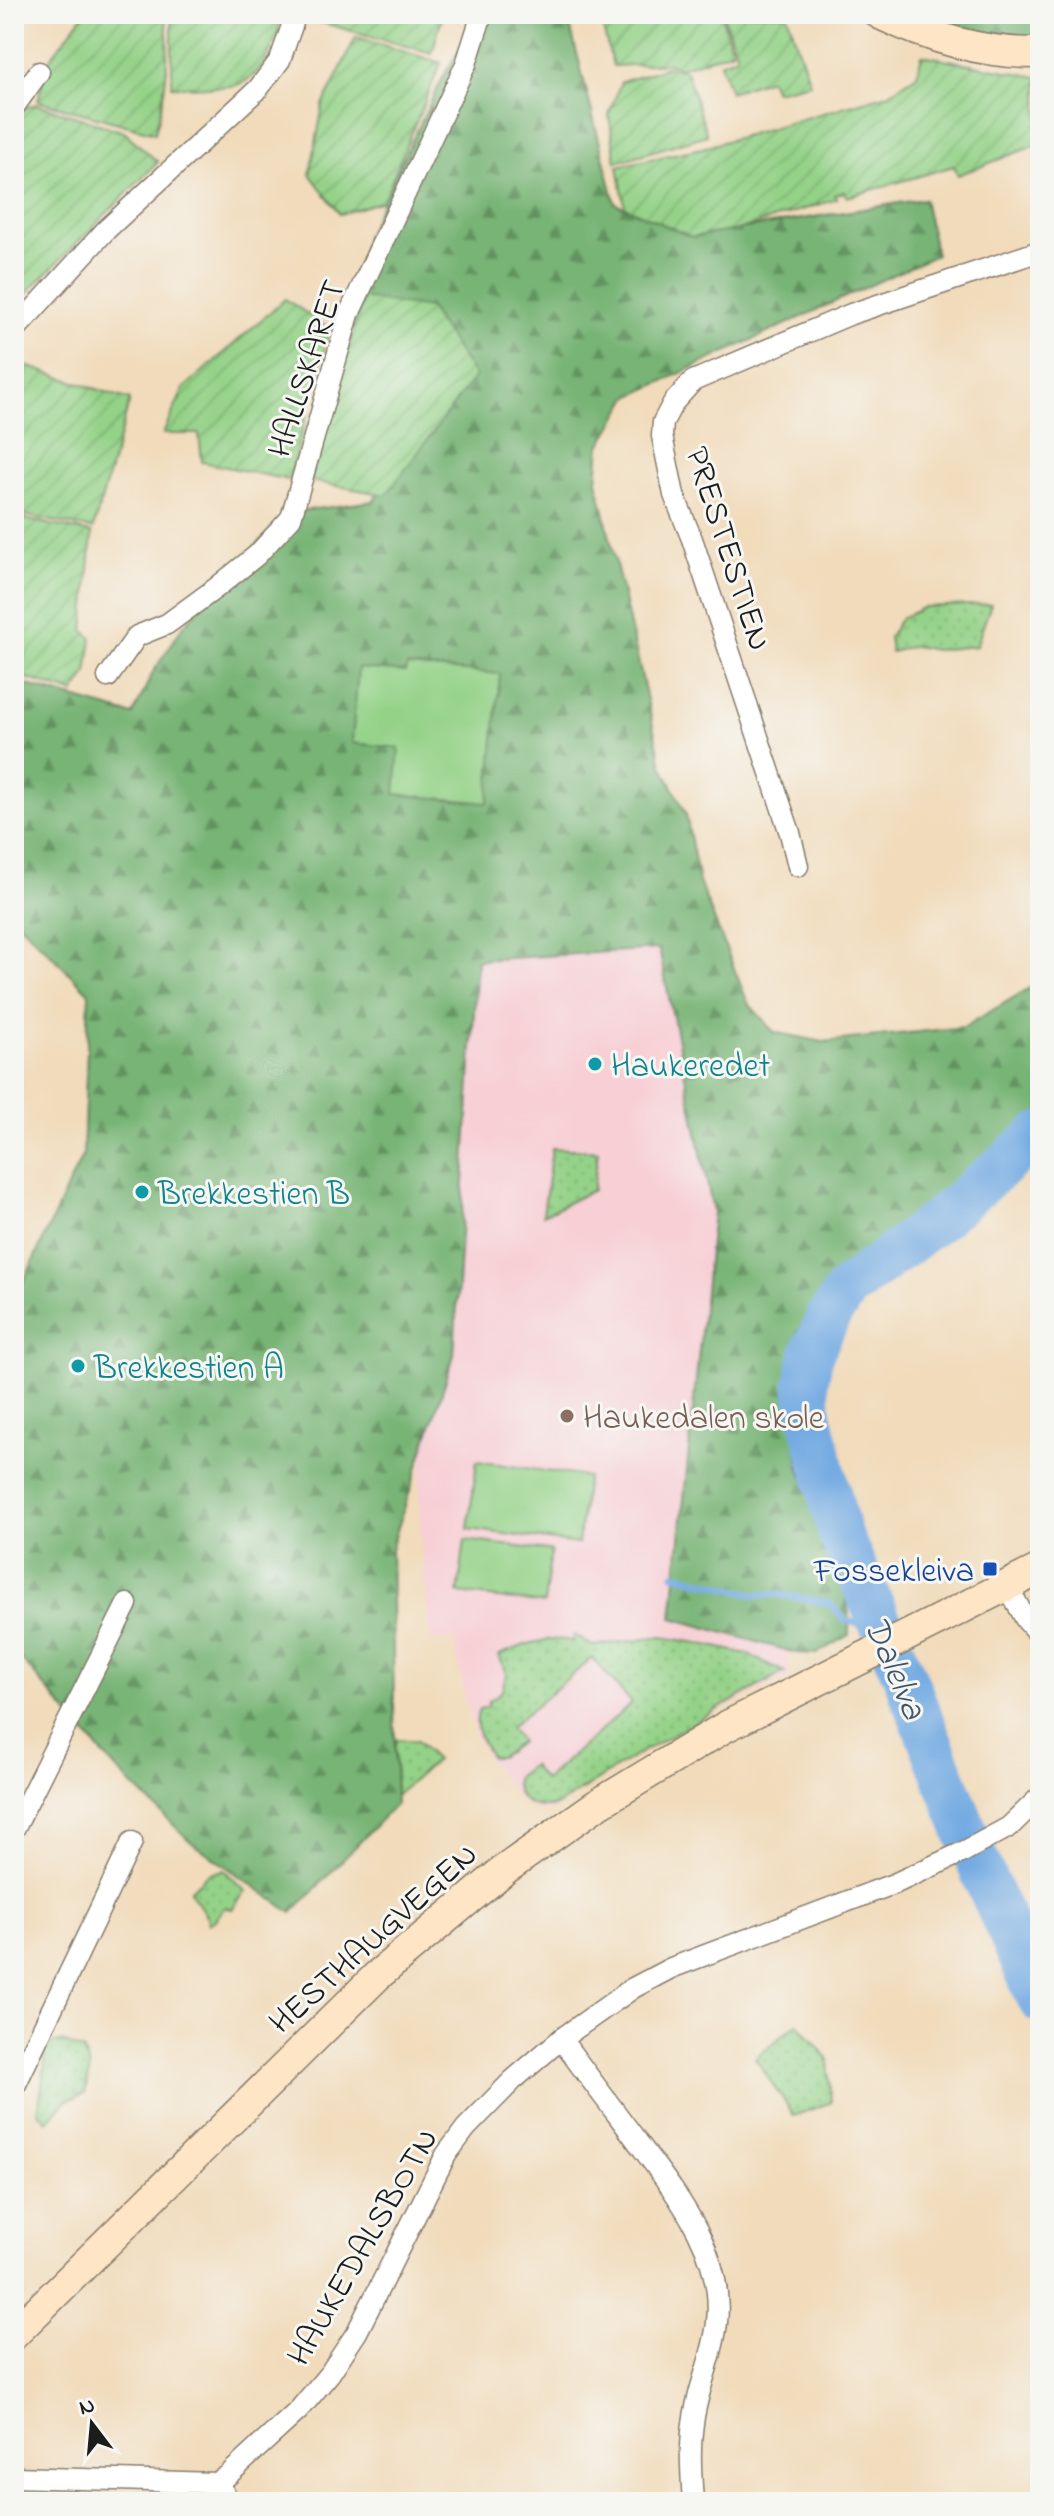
<svg xmlns="http://www.w3.org/2000/svg" width="1054" height="2516" viewBox="0 0 1054 2516" font-family="'Indie Flower',sans-serif">
<style>
.built{fill:#f7cfd5}
.grass{fill:url(#grass-dots);stroke:#587752;stroke-width:2}
.forest{fill:url(#forest-firs);stroke:#4a6848;stroke-width:2}
.garden{fill:url(#garden-furrows);stroke:#587752;stroke-width:2}
.pitch{fill:#94d288;stroke:#587752;stroke-width:2}
.water{fill:url(#water-ripples);stroke:#48637f;stroke-width:2}
.lines{fill:none;stroke-linecap:round;stroke-linejoin:round}
.stream{stroke:#73aae2;stroke-width:7}
.river{stroke:#73aae2;stroke-width:44}
.street-casing{stroke:#867c6c;stroke-width:23}
.secondary-casing{stroke:#867c6c;stroke-width:33}
.street{stroke:#fff;stroke-width:20}
.secondary{stroke:#fee5c5;stroke-width:30}
.culture-dot{fill:#0f9aa8;stroke:#f6f6f2;stroke-width:3}
.education-dot{fill:#8d6e63;stroke:#f6f6f2;stroke-width:3}
.transit-dot{fill:#1a4fb4;stroke:#f6f6f2;stroke-width:3}
.labels{text-anchor:middle;stroke-width:6;stroke-linejoin:round;paint-order:stroke}
.street-label{font-size:34px;fill:#1c1c1c;stroke:#f6f6f2}
.culture-label{font-size:34px;fill:#0d838f;stroke:#f6f6f2;text-anchor:start}
.education-label{font-size:34px;fill:#785e54;stroke:#f6f6f2;text-anchor:start}
.transit-label{font-size:34px;fill:#164399;stroke:#f6f6f2;text-anchor:end}
.water-label{font-size:36px;font-style:italic;fill:#3f556b;stroke:#f6f6f2}
</style>
<defs>
<pattern id="grass-dots" width="8" height="8" patternUnits="userSpaceOnUse" patternTransform="scale(2)"><rect width="8" height="8" fill="#94d288"/><path d="M2 2h.1M6 6h.1" fill="none" stroke="#7fb475" stroke-width="1.8" stroke-linecap="round"/></pattern>
<pattern id="forest-firs" width="22" height="20" patternUnits="userSpaceOnUse" patternTransform="scale(2)"><rect width="22" height="20" fill="#77b474"/><path d="M5 1l3.5 6h-7zM16 11l3.5 6h-7z" fill="#61925e"/></pattern>
<pattern id="garden-furrows" width="10" height="10" patternUnits="userSpaceOnUse" patternTransform="scale(2)"><rect width="10" height="10" fill="#94d288"/><path d="M-1 1l2-2M0 10L10 0M9 11l2-2" fill="none" stroke="#7fb475"/></pattern>
<pattern id="water-ripples" width="26" height="14" patternUnits="userSpaceOnUse" patternTransform="scale(2)"><rect width="26" height="14" fill="#73aae2"/><path d="M2 4q2-2 4 0t4 0M15 11q2-2 4 0t4 0" fill="none" stroke="#5e8ab6"/></pattern>
</defs>
<rect width="100%" height="100%" fill="#f6f6f2"/>
<filter id="ink" filterUnits="userSpaceOnUse"><feTurbulence type="fractalNoise" baseFrequency=".0125" numOctaves="2"/><feDisplacementMap in="SourceGraphic" scale="16" xChannelSelector="R" yChannelSelector="G"/><feConvolveMatrix kernelMatrix="1 2 1 2 8 2 1 2 1" color-interpolation-filters="sRGB"/></filter>
<filter id="wash" filterUnits="userSpaceOnUse"><feTurbulence type="fractalNoise" baseFrequency=".006" numOctaves="4" result="noise"/><feDisplacementMap in="SourceGraphic" scale="32" xChannelSelector="R" yChannelSelector="G"/><feGaussianBlur stdDeviation="1.8" result="paint"/><feColorMatrix in="noise" values="0 0 0 0 0 0 0 0 0 0 0 0 0 0 0 0 0 1.4 0 .05"/><feComposite in="paint" operator="in"/></filter>
<g filter="url(#wash)">
<rect width="100%" height="100%" fill="#f1dbbb"/>
<polygon class="built" points="659,948 713,1211 706,1625 791,1653 788,1675 634,1755 554,1809 545,1812 533,1809 518,1798 489,1761 475,1734 465,1699 454,1639 431,1641 422,1563 419,1496 422,1454 454,1355 477,960"/>
<g class="grass">
<polygon points="991,604 976,646 935,650 915,646 891,652 889,637 900,619 924,607"/>
<polygon points="552,1148 598,1151 593,1190 543,1215"/>
<path d="M574,1635L593,1646L662,1637L698,1643L747,1654L784,1672L640,1753L556,1806C534,1810 514,1802 516,1777L532,1765L544,1780L632,1703L592,1658L510,1728L521,1742L500,1757H491C481,1743 472,1726 479,1709L488,1707V1702L502,1691L506,1674L499,1655C524,1645 545,1636 572,1641Z"/>
<polygon points="397,1739 417,1741 436,1760 389,1802 380,1773"/>
<polygon points="224,1870 246,1891 232,1909 224,1907 215,1920 208,1924 207,1917 190,1891 208,1874"/>
<polygon points="798,2023 828,2059 831,2102 794,2116 755,2058"/>
<polygon points="62,2042 83,2050 90,2068 85,2094 69,2099 47,2121 38,2111 45,2066 43,2050 54,2043"/>
</g>
<g class="forest">
<polygon points="481,14 567,14 615,203 692,237 924,199 936,255 629,397 600,446 597,481 662,765 686,814 699,882 748,1003 774,1032 823,1042 964,1027 1040,982 1040,1149 856,1272 826,1303 798,1355 792,1394 799,1466 845,1591 849,1615 849,1635 816,1654 796,1653 672,1618 713,1211 659,949 477,960 454,1355 391,1549 396,1804 292,1913 190,1841 115,1768 14,1651 14,1302 83,1154 89,993 18,922 14,921 14,681 133,715 152,674 183,626 286,513 374,501 412,423 345,316 366,236 442,79"/>
<polygon points="866,14 1040,14 1040,51"/>
</g>
<g class="garden">
<path d="M84,14H165C171,52 165,96 155,133L38,101L47,63Z"/>
<path d="M172,14H283C276,39 266,77 236,85C219,89 190,86 172,86Z"/>
<polygon points="306,14 443,14 432,53 305,18"/>
<polygon points="599,14 721,14 732,51 680,68 669,63 613,66"/>
<polygon points="723,14 787,14 810,83 775,91 770,79 730,92 720,63 737,56"/>
<polygon points="356,37 441,63 383,201 340,214 310,174 323,105"/>
<polygon points="922,55 1038,77 1039,144 958,175 954,166 847,197 844,192 834,195 837,199 737,230 692,237 625,207 618,166 702,148 888,94 917,75"/>
<polygon points="668,67 686,71 707,135 616,162 609,114 621,82"/>
<polygon points="36,104 124,132 158,162 21,299 14,302 14,120 24,108"/>
<polygon points="363,298 429,308 475,376 386,495 310,481"/>
<polygon points="285,299 330,329 289,480 202,462 199,434 163,434 184,388"/>
<polygon points="14,362 130,400 93,529 14,513"/>
<polygon points="14,517 92,533 84,631 92,638 87,674 74,693 14,674"/>
</g>
<g class="pitch">
<polygon points="407,666 500,674 488,803 395,794 399,748 352,743 358,668 405,672"/>
<polygon points="477,1461 587,1477 578,1544 468,1529"/>
<polygon points="465,1540 551,1551 544,1604 458,1593"/>
</g>
<path class="water" d="M989,1868L1033,1936L1040,1955V2033C1022,1978 1002,1922 968,1875Z"/>
<g class="lines">
<polyline class="stream" points="674,1574 755,1595 776,1594 829,1603 845,1620 861,1625 878,1621"/>
<polyline class="river" points="1040,1134 938,1220 846,1290 829,1316 812,1353 806,1383 810,1415 839,1532 904,1675 981,1870 1040,2001"/>
</g>
</g>
<g filter="url(#ink)">
<g class="lines">
<g class="street-casing">
<g id="street">
<polyline points="14,107 39,72"/>
<polyline points="14,331 106,230 258,89 280,60 296,14"/>
<polyline points="108,677 137,636 167,624 216,588 257,555 291,518 349,314 466,64 482,14"/>
<polyline points="798,866 790,833 692,539 674,495 662,436 663,422 673,403 693,381 851,314 1040,251"/>
<polyline points="1007,1585 1026,1620 1040,1636"/>
<polyline points="14,1829 127,1604"/>
<path d="M561,2039C585,2072 610,2105 634,2137C673,2190 725,2251 717,2322C714,2354 699,2385 694,2417C689,2445 691,2474 693,2502"/>
<polyline points="14,2088 132,1842"/>
<polyline points="14,2477 216,2483 227,2476 299,2410 330,2373 357,2332 446,2155 466,2128 513,2080 561,2039 633,1988 671,1968 896,1883 963,1852 1009,1827 1040,1797"/>
<polyline points="216,2483 231,2502"/>
</g>
</g>
<g class="secondary-casing">
<g id="secondary">
<path d="M880,14C930,38 984,54 1040,53"/>
<polyline points="14,2334 378,1975 504,1870 595,1806 725,1727 1040,1569"/>
</g>
</g>
<use href="#street" class="street"/>
<use href="#secondary" class="secondary"/>
</g>
</g>
<g class="culture-dot">
<circle cx="595" cy="1064" r="8"/>
<circle cx="142" cy="1192" r="8"/>
<circle cx="78" cy="1366" r="8"/>
</g>
<circle class="education-dot" cx="567" cy="1416" r="8"/>
<rect class="transit-dot" x="982" y="1561" width="16" height="16" rx="4"/>
<g class="labels">
<g class="street-label">
<text transform="translate(305 368) rotate(-72)" y="12">HALLSKARET</text>
<text transform="translate(730 548) rotate(72)" y="12">PRESTESTIEN</text>
<text transform="translate(372 1937) rotate(-42)" y="12">HESTHAUGVEGEN</text>
<text transform="translate(361 2246) rotate(-60)" y="12">HAUKEDALSBOTN</text>
</g>
<g class="culture-label">
<text x="611" y="1076">Haukeredet</text>
<text x="158" y="1204">Brekkestien B</text>
<text x="94" y="1378">Brekkestien A</text>
</g>
<g class="education-label">
<text x="583" y="1428">Haukedalen skole</text>
</g>
<g class="transit-label">
<text x="974" y="1581">Fossekleiva</text>
</g>
<g class="water-label">
<text transform="translate(897 1667) rotate(67)" y="13">Dalelva</text>
</g>
</g>
<rect width="1054" height="2516" fill="none" stroke="#f6f6f2" stroke-width="48"/>
<g transform="translate(92 2424) rotate(344)" stroke="#f6f6f2" stroke-width="6" paint-order="stroke">
<path d="M0-6L14 30L0 20L-14 30Z" fill="#1c1c1c"/>
<text y="-12" font-size="22" font-weight="bold" text-anchor="middle" fill="#1c1c1c">N</text>
</g>
</svg>
